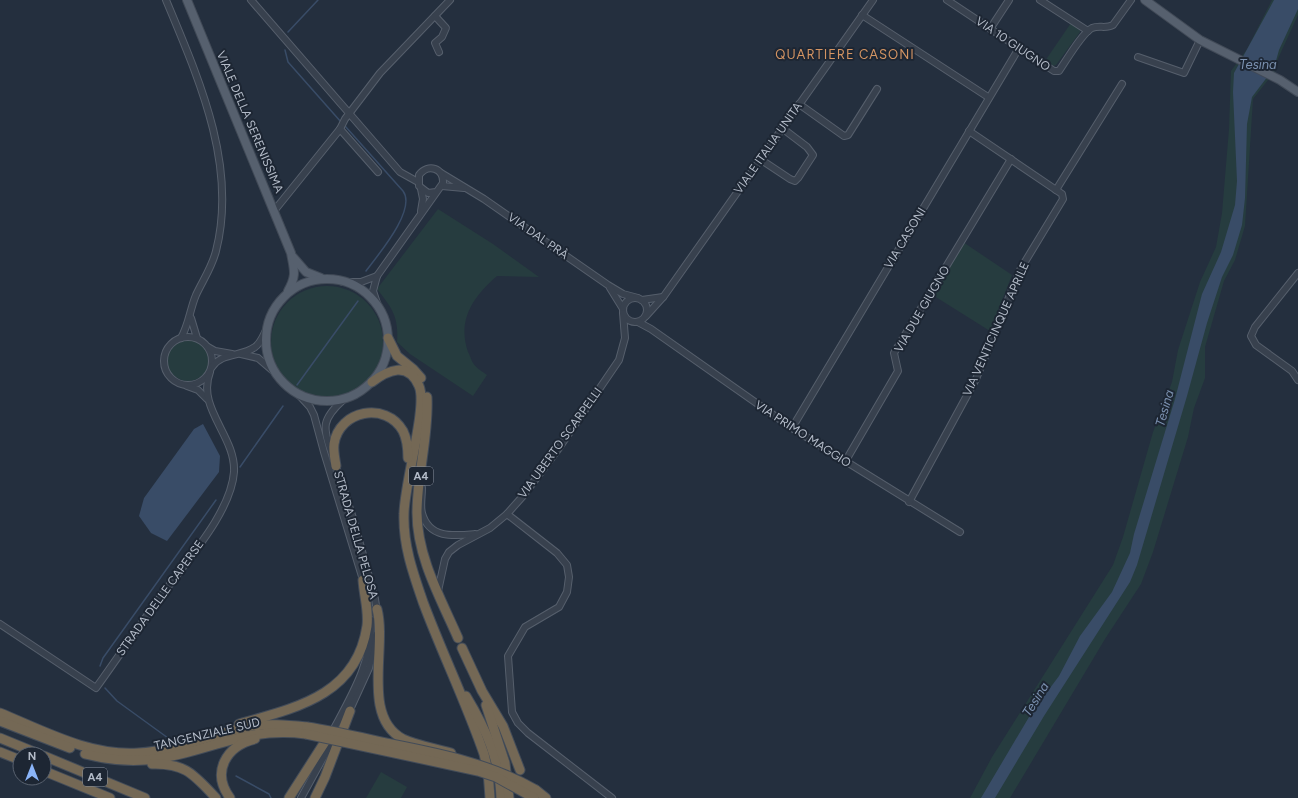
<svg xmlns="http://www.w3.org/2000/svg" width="1298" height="798" viewBox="0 0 1298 798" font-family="Figtree,sans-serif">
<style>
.green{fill:#263c3f}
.water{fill:#394c67}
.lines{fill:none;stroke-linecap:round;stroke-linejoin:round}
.stream{stroke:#394c67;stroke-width:1.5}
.minor-casing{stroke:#565f6c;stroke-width:8}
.major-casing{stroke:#414a57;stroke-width:10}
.highway-casing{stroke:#434c59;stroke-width:11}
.minor{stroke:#38414e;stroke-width:6}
.major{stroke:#56606e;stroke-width:8}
.highway{stroke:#746855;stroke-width:9}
.highway-bridge-casing{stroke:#434c59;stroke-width:11;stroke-linecap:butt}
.highway-bridge{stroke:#746855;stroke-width:9}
.labels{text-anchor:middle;stroke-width:4;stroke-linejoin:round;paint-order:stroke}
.shield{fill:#1d2633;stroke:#878f9c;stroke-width:1}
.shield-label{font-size:11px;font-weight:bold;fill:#b4bcc9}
.street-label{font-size:12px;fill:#b4bcc9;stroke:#1d2633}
.neighbourhood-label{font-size:13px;letter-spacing:1px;fill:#d59563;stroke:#1d2633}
.water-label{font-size:13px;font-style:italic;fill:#7c92b1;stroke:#1d2633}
</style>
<rect width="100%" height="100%" fill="#242f3e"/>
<g class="green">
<polygon points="1272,0 1298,0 1298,15 1276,63 1276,70 1253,99 1245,226 1235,260 1224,281 1205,347 1205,378 1194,408 1188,437 1153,552 1141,584 1105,639 1010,798 970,798 992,757 1113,565 1123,537 1153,432 1172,382 1178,350 1200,282 1216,247 1222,213 1229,129 1231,71 1247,49"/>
<polygon points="1071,23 1080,28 1080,32 1056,65 1053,66 1045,61"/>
<path d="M438,209L493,244L539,277L497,276C473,297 457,320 468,352C470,355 471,360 473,363C476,368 483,372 487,375L473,396L410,354L397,342C399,317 392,308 377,289Z"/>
<polygon points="963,242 1012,275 990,331 931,294"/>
<circle cx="327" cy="342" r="56"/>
<circle cx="188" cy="360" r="21"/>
<polygon points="381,772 407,787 401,798 366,798"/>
</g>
<g class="water">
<polygon points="1274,0 1298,0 1298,9 1279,50 1274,68 1252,97 1247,124 1245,198 1242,225 1233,255 1222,277 1207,323 1187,396 1137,565 1130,582 1044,716 995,798 981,798 1032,712 1059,676 1080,636 1112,592 1130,553 1134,534 1175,399 1202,294 1221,252 1235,205 1237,181 1233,92 1234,73"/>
<polygon points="203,424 220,456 219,472 167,541 151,533 139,516 144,498 194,429"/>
</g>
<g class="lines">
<g class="stream">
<polyline points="288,32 318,0"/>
<polyline points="285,50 288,62 341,122"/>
<path d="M345,126L403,191C417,210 377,256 366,271"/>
<polyline points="297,385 358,301"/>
<polyline points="240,467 283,406"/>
<polyline points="100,666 103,658 216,500"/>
<polyline points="105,688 117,701 168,738"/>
<polyline points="236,776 269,794 271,798"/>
</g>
<g class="minor-casing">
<g id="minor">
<path d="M166,0C198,77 238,165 216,251C212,267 203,280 196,295C190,309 189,324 181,338"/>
<polyline points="251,0 400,172 418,182"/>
<path d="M947,0L1054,71H1059C1066,61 1082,33 1092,28C1099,25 1106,29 1113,25L1131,0"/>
<polyline points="1040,0 1088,31"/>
<polyline points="862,15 988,97"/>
<polyline points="435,16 446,28 442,37 435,43 439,52"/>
<polyline points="990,29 1009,0"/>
<polyline points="1138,57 1184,73 1200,40"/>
<polyline points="799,104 844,136 848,135 877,89"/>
<polyline points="340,129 378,172"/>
<polyline points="760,159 790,179 795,181 798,178 813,155 807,147 782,128"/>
<polyline points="441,173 484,199 608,285 623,294 638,298"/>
<polyline points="442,186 464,188"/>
<polyline points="1056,190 1122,84"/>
<polyline points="274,211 340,129 345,119 380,73 450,0"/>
<polyline points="421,211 423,199 421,189"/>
<polyline points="1298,273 1255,327 1251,336 1256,345 1292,371 1298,380"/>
<polyline points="343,282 361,282 377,276"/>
<polyline points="610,288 623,309"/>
<circle cx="635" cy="310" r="12"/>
<polyline points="642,300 663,297"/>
<path d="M379,309L373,291L377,276L443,183C444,168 428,163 419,175V186L428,193L436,192"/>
<polyline points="646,316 664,296 873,0"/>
<polyline points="191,318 197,338"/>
<polyline points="638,322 651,329 792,428 960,532"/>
<circle cx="188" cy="361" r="24"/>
<polyline points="208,347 215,351 232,354"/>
<polyline points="241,354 258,358 272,370"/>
<path d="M212,367C222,352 242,357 255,347C261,343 263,335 267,329"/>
<polyline points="187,386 198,390 207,399"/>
<polyline points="299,395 310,407 314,415 324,452 364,583"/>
<polyline points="792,428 1019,48"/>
<path d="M332,454C322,427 322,419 343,400"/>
<polyline points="845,462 898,371 894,353 1011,159"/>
<polyline points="335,463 353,518 375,599 377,612"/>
<path d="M422,488C422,496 420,506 422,513C429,539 454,536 475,534"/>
<polyline points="909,502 976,379 1020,270 1063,199 1062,194 969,131"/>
<polyline points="507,514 557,553 567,565 569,577 567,592 559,607 525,627 508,656 512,712 518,723 528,733 612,798"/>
<polyline points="438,591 445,559 449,552 458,545 490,528 507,514 523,496 559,448 619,360 625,338 623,313"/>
<path d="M0,624L96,688C119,656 141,623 165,591C188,559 231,512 234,472C236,436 196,408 210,372"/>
<polyline points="348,714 369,668 376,635"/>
<path d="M331,734C350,698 373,662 371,620"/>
<polyline points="301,798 334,738"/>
</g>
</g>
<g class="major-casing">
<g id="major">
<path d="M187,0L291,253C294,270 297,275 288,291"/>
<polyline points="1145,0 1200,40 1280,80 1298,92"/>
<polyline points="293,257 306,272 321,278"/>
<circle cx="327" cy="340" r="61"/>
</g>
</g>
<g class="highway-casing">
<g id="highway">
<polyline points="388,338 397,356 413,369 421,378"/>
<path d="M372,382C388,370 408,361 419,386C428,406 404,484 404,514C403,545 413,573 423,602C442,653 466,702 484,754L488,771L490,798"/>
<path d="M427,397C429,436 417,474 417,513C417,557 441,599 458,638"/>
<path d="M336,466C335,459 333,451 334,444C339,410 386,401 403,431C407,439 408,449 408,458"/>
<path d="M377,609C387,648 361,717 403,739C418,746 435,748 451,753"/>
<polyline points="462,648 482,691 503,726 520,770"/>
<path d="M466,696C486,729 500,760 501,798"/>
<polyline points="486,705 505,763 509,798"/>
<path d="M0,713C44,731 89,756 138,753C176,751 210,735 247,727C267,723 287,725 307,727"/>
<polyline points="0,721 70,748"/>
<path d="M239,724C296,708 357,695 367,626C369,611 364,596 363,580"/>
<polyline points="0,738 39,754"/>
<polyline points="0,752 20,760"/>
<path d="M85,754C108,760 132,762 156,759C211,751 246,726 306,734"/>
<polyline points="44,756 145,798"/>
<path d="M152,764C186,763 194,775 216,798"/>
<polyline points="44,771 110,798"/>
<polyline points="536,790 546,798"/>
<path d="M230,798C211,772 226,746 255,739"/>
<polyline points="289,798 330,734"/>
<polyline points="315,798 325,777 350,711"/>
</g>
</g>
<use href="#minor" class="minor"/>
<use href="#major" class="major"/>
<use href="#highway" class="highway"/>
<g class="highway-bridge-casing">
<g id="highway-bridge">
<path d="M307,727C335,731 363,738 391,744C442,754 491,764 536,790"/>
<polyline points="306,734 478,771 496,777 534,798"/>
</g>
</g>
<use href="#highway-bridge" class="highway-bridge"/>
</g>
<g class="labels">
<g class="shield">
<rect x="409" y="467" width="24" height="18" rx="3"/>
<rect x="83" y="768" width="24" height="18" rx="3"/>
</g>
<g class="shield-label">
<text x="421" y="480">A4</text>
<text x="95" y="781">A4</text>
</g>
<g class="street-label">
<text transform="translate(1013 44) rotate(34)" y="4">VIA 10 GIUGNO</text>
<text transform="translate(250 122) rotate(67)" y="4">VIALE DELLA SERENISSIMA</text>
<text transform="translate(768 148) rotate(-55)" y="4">VIALE ITALIA UNITA</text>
<text transform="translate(538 236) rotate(35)" y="4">VIA DAL PRÀ</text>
<text transform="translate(905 238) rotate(-59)" y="4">VIA CASONI</text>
<text transform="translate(922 309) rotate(-60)" y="4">VIA DUE GIUGNO</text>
<text transform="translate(996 329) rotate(-66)" y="4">VIA VENTICINQUE APRILE</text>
<text transform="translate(803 434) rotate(33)" y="4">VIA PRIMO MAGGIO</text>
<text transform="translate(560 443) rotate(-54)" y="4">VIA UBERTO SCARPELLI</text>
<text transform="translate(356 535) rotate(74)" y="4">STRADA DELLA PELOSA</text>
<text transform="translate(160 598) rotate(-54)" y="4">STRADA DELLE CAPERSE</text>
<text transform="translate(207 734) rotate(-13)" y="4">TANGENZIALE SUD</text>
</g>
<g class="neighbourhood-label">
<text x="845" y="59">QUARTIERE CASONI</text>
</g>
<g class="water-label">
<text x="1258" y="69">Tesina</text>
<text transform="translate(1164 408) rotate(-74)" y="5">Tesina</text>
<text transform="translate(1035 699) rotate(-58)" y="5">Tesina</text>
</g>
</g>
<g transform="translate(32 766)"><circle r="19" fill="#1d2633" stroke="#59626f"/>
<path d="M0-3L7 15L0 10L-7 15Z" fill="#8ab4f8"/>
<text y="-6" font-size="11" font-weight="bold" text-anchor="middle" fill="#b4bcc9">N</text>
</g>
</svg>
